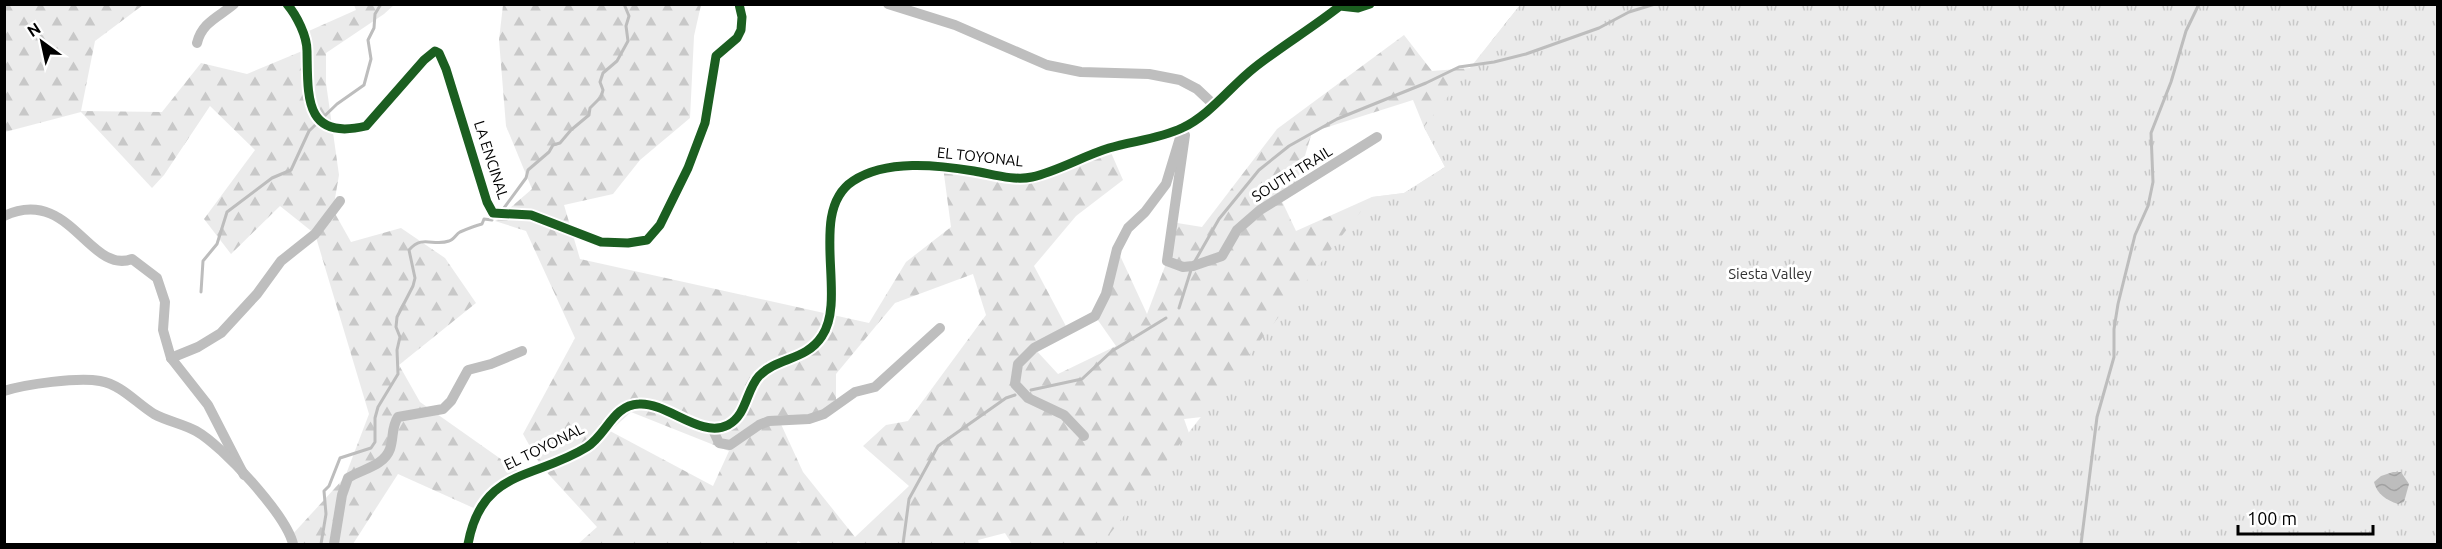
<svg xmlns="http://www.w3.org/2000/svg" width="2442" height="549" viewBox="0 0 2442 549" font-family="Ubuntu,sans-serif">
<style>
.forest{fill:url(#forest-firs);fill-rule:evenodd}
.park{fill:url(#park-tufts)}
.water{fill:url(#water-waves)}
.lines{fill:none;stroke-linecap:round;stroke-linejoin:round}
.stream{stroke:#bdbdbd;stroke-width:3}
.street{stroke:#bebebe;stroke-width:10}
.cycleway-casing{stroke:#fff;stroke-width:13}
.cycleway{stroke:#1b5e20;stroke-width:9}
.labels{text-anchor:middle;stroke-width:6;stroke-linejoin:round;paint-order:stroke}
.street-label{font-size:15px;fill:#000;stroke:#fff}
.park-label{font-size:15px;fill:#313131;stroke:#fff}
</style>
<defs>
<pattern id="forest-firs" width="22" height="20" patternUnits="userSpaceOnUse" patternTransform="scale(1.5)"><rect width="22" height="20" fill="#ebebeb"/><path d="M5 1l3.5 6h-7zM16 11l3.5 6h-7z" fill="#c8c8c8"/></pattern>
<pattern id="park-tufts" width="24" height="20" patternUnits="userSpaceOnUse" patternTransform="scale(1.5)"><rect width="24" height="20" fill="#ebebeb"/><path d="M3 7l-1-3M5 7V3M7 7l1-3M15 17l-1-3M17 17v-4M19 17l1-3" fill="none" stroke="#c8c8c8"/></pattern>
<pattern id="water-waves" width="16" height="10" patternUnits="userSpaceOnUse" patternTransform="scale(1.5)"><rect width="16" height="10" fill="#bdbdbd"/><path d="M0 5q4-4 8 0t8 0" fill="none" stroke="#a1a1a1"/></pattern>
</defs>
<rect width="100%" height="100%" fill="#fff"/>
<g class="forest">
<polygon points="5,5 143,5 95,41 81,111 162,112 201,63 247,74 307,49 302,34 356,10 354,5 394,5 384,14 326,53 326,83 339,175 333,210 351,242 401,228 445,258 476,303 399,365 420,402 522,474 478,510 398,474 353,544 293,544 291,536 345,477 369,414 315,234 280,206 231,254 204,219 255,150 210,106 164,175 152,188 81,112 5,132"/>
<path d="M503,5H701L694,36L690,118L640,160L613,194L564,205L580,259L869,323L906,262L951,227L943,167L1023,178L1109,148L1123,180L1076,216L1034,266L1068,330L1034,348L1058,374L1116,346L1095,316L1117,249L1147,314L1167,261L1171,222L1202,227L1277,129L1404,35L1432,71L1470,68L1520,5L1670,544L1202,417L1184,419L1189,433L1193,473L1233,544H1012L1005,533L978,540L979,544H803L798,541L796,544H578L597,527L541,466L523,434L575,338L526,231L495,221L532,189L506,126L499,40ZM1413,100L1424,127L1445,167L1404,193L1372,197L1296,231L1280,197L1296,186L1312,132ZM973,274L986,315L908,421L886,425L863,446L909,486L855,537L803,472L780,422L811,419L836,400V374L895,303ZM631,412L729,451L713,486L610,431Z"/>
</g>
<polygon class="park" points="1520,5 2437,5 2437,544 1102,544 1372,197 1404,193 1445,167 1424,127"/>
<path class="water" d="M2393,472H2401L2409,484L2404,502L2398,504C2386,500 2377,494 2374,482L2381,476Z"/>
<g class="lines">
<g class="stream">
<polyline points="504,208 526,178 528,170 549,152 553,145 560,143 571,130 589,115 590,108 601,97 603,90 600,82 603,73 617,61 628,41 626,26 629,16 624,4"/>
<polyline points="1195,261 1219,219 1259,170 1289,146 1337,119 1426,83 1459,67 1494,62 1526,54 1599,28 1629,12 1655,4"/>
<polyline points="201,292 203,261 217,244 227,212 272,178 291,170 309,131 337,104 364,85 371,59 368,40 374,28 375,14 381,4"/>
<polyline points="1179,308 1191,270"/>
<polyline points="1031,390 1082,379 1112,351 1166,318"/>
<path d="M321,544L326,514L324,491L329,486L340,458L371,448L375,442V418L378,407L398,374L397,350L400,337L396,327L397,317L413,286L415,278L409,250C423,234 433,247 449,241C454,240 456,234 460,232C467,229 474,226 482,224L484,219L492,220"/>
<polyline points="903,544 909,499 938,446 1006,398 1015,395"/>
<polyline points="2081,544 2097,417 2114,357 2114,329 2118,304 2135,235 2148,206 2153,182 2151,133 2171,82 2186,31 2199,4"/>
</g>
<g class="street">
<path d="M287,4C297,16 307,36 307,51C308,97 304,141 366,126L424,60L435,51L439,53L446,69L487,202L493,213L531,215L601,242L628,243L647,240L660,225L688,168L705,123L716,56L737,38L741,30L742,17L739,4"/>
<polyline points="888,4 955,25 1047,65 1081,72 1149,74 1180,80 1197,89 1214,105"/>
<path d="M197,43C202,22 219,17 234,4"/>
<polyline points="1185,135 1167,261 1183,267 1193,266 1222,256 1237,230 1260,210 1377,137"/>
<path d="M4,216C70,185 89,275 132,259L157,278L165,302L163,330L171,358L208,405L244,475"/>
<polyline points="171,358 198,347 221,333 257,294 281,261 315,234 340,201"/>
<path d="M4,391C26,384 78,377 100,381C122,385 136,403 154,414C167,421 183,424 196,431C223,446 286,515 293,544"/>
<polyline points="712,428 719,443 730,445 759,425 769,421 809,419 824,414 855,392 875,387 940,328"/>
<polyline points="1084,436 1064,415 1028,398 1015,384 1018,364 1034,348 1095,316 1106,294 1117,249 1128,228 1145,212 1166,184 1183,128"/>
<path d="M334,544L342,495L348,478C362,469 384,466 390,449C394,437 391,428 398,417L443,409L451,401L468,370L491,364L522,351"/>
<path d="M468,544C482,468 534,480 587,447C607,434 613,405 639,404C667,402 701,439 728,425C747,415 746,390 759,376C777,357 806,361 822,336C848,298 807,211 853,181C886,159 938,165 974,171C992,174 1014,181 1032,177C1058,171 1083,156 1109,148C1132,141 1159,139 1182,128C1209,116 1231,86 1254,68C1282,46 1312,28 1340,6L1358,8L1370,4"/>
</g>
<g class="cycleway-casing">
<g id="cycleway">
<path d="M287,4C297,16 307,36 307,51C308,97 304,141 366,126L424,60L435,51L439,53L446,69L487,202L493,213L531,215L601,242L628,243L647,240L660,225L688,168L705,123L716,56L737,38L741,30L742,17L739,4"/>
<path d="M468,544C482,468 534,480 587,447C607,434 613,405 639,404C667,402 701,439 728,425C747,415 746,390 759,376C777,357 806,361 822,336C848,298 807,211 853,181C886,159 938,165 974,171C992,174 1014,181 1032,177C1058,171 1083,156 1109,148C1132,141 1159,139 1182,128C1209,116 1231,86 1254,68C1282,46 1312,28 1340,6L1358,8L1370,4"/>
</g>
</g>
<use href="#cycleway" class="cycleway"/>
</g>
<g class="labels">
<g class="street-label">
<text transform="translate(980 157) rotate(6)" y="5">EL TOYONAL</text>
<text transform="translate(491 160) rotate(72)" y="5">LA ENCINAL</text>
<text transform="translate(1292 174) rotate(-32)" y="5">SOUTH TRAIL</text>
<text transform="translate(544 447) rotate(-26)" y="5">EL TOYONAL</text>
</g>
<g class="park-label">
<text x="1770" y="279">Siesta Valley</text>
</g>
</g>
<rect width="2442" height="549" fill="none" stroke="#000000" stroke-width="12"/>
<g transform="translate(42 42) rotate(327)" stroke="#ffffff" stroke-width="4.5" paint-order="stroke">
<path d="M0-4.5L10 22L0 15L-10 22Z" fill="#000000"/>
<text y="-9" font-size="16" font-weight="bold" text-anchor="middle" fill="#000000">N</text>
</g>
<path d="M2238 525v9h135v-9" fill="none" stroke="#000000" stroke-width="3"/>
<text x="2247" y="525" font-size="18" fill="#000000" stroke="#ffffff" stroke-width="4.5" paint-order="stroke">100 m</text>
</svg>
